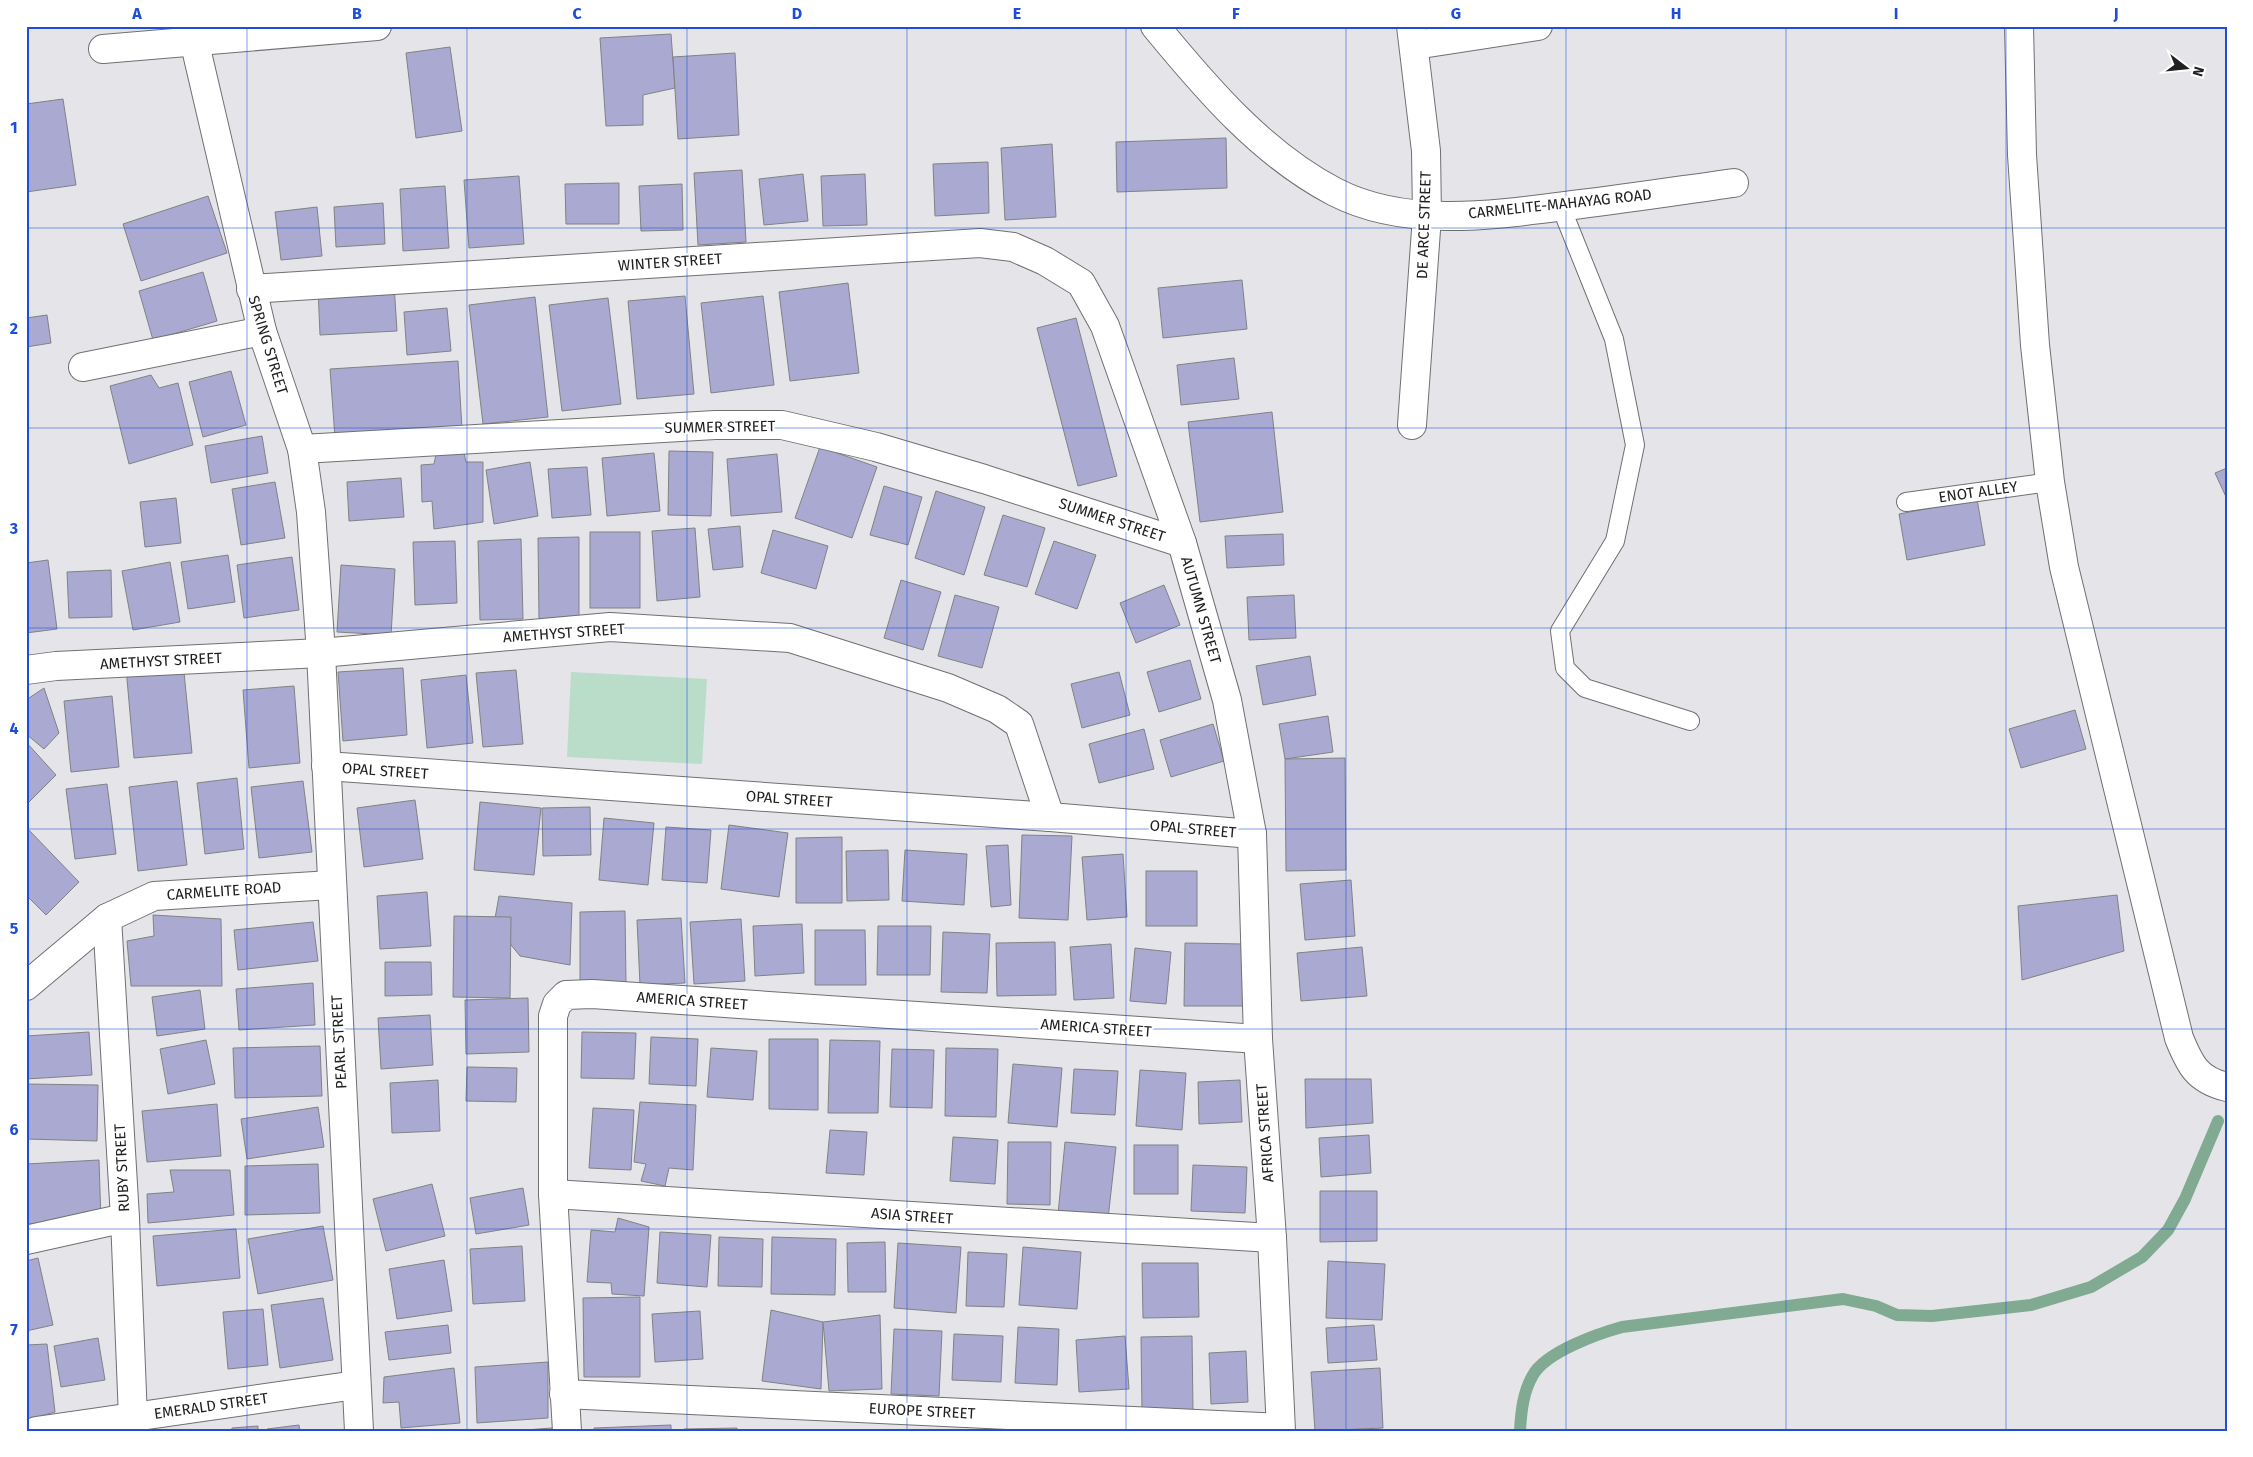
<svg xmlns="http://www.w3.org/2000/svg" width="2253" height="1457" viewBox="0 0 2253 1457" font-family="'Fira Sans',sans-serif">
<style>
.pitch{fill:#b9ddc8}
.lines{fill:none;stroke-linecap:round;stroke-linejoin:round}
.stream{stroke:#80aa92;stroke-width:12}
.building{fill:#a9a9d1;stroke:#818285}
.service-casing{stroke:#707073;stroke-width:20}
.minor-casing{stroke:#707073;stroke-width:30}
.service{stroke:#fff;stroke-width:18}
.minor{stroke:#fff;stroke-width:28}
.grid{fill:none;stroke:#1d4ed8;stroke-width:1;stroke-opacity:0.55}
.labels{text-anchor:middle;stroke-width:4.5;stroke-linejoin:round;paint-order:stroke}
.street-label{font-size:15px;fill:#202021;stroke:#fff}
.neatline{fill:none;stroke:#1d4ed8;stroke-width:2}
.grid-label{font-size:16px;text-anchor:middle;font-weight:bold;fill:#1d4ed8}
</style>
<rect width="100%" height="100%" fill="#e5e5e9"/>
<polygon class="pitch" points="571,672 707,679 702,764 567,757"/>
<g class="lines">
<path class="stream" d="M1520,1431C1521,1412 1523,1392 1533,1375C1546,1352 1597,1334 1622,1327L1843,1299L1876,1306L1897,1315L1932,1316L2031,1305L2091,1287L2142,1257L2168,1230L2185,1199L2218,1121"/>
</g>
<g class="building">
<polygon points="671,34 675,88 643,95 643,125 606,126 600,38"/>
<polygon points="450,47 462,131 416,138 406,53"/>
<polygon points="735,53 739,135 678,139 673,57"/>
<polygon points="63,99 76,185 26,192 26,104"/>
<polygon points="1226,138 1227,188 1117,192 1116,142"/>
<polygon points="1052,144 1056,217 1005,220 1001,148"/>
<polygon points="988,162 989,213 935,216 933,164"/>
<polygon points="742,170 746,242 698,245 694,173"/>
<polygon points="803,174 808,221 764,225 759,179"/>
<polygon points="865,174 867,225 823,226 821,176"/>
<polygon points="519,176 524,244 469,248 464,180"/>
<polygon points="619,183 619,224 566,224 565,184"/>
<polygon points="682,184 683,230 641,231 639,186"/>
<polygon points="445,186 449,248 403,251 400,189"/>
<polygon points="208,196 227,253 141,281 123,224"/>
<polygon points="383,203 385,244 336,247 334,207"/>
<polygon points="317,207 322,256 281,260 275,212"/>
<polygon points="203,272 217,321 153,340 139,291"/>
<polygon points="1242,280 1247,329 1163,338 1158,288"/>
<polygon points="848,283 859,373 790,381 779,292"/>
<polygon points="394,284 397,331 320,335 318,288"/>
<polygon points="685,296 694,394 637,399 628,301"/>
<polygon points="763,296 774,385 711,393 701,303"/>
<polygon points="535,297 548,417 483,424 469,305"/>
<polygon points="608,298 621,404 562,411 549,305"/>
<polygon points="447,308 451,351 407,355 404,312"/>
<polygon points="47,315 51,343 26,347 26,318"/>
<polygon points="1076,318 1117,476 1078,486 1037,328"/>
<polygon points="1234,358 1239,399 1181,405 1177,365"/>
<polygon points="458,361 462,429 335,438 330,369"/>
<polygon points="231,371 246,425 203,437 189,382"/>
<polygon points="151,375 159,388 178,383 193,445 129,464 110,386"/>
<polygon points="1272,412 1283,512 1200,522 1188,422"/>
<polygon points="262,436 268,473 211,483 205,446"/>
<polygon points="820,447 877,467 852,538 795,518"/>
<polygon points="669,451 713,452 711,516 668,515"/>
<polygon points="464,453 466,462 483,462 483,522 434,529 432,501 422,502 421,465 434,464 436,454"/>
<polygon points="654,453 660,511 607,516 602,458"/>
<polygon points="777,454 782,512 731,516 727,459"/>
<polygon points="530,462 538,516 494,524 486,470"/>
<polygon points="587,467 591,515 552,518 548,469"/>
<polygon points="2227,468 2227,499 2215,473"/>
<polygon points="401,478 404,517 349,521 347,482"/>
<polygon points="275,482 285,538 241,545 232,489"/>
<polygon points="884,486 922,497 908,545 870,535"/>
<polygon points="936,491 985,507 964,575 915,558"/>
<polygon points="176,498 181,543 145,547 140,502"/>
<polygon points="1977,499 1985,545 1907,560 1899,514"/>
<polygon points="1003,515 1045,528 1027,587 984,575"/>
<polygon points="740,526 743,567 713,570 708,529"/>
<polygon points="695,528 700,597 657,601 652,531"/>
<polygon points="773,530 828,546 816,589 761,573"/>
<rect x="590" y="532" width="50" height="76"/>
<polygon points="1283,534 1284,565 1227,568 1225,536"/>
<polygon points="579,537 579,619 539,619 538,538"/>
<polygon points="521,539 523,619 480,620 478,541"/>
<polygon points="455,541 457,603 415,605 413,542"/>
<polygon points="1054,541 1096,555 1077,609 1035,594"/>
<polygon points="228,555 235,602 188,609 181,562"/>
<polygon points="292,557 299,610 244,618 237,565"/>
<polygon points="48,560 57,629 26,633 26,563"/>
<polygon points="170,562 180,622 133,630 122,571"/>
<polygon points="341,565 395,569 391,635 337,632"/>
<polygon points="111,570 112,617 69,618 67,572"/>
<polygon points="901,580 941,592 923,650 884,638"/>
<polygon points="1164,585 1180,625 1136,643 1120,603"/>
<polygon points="955,595 999,607 982,668 938,656"/>
<polygon points="1294,595 1296,638 1249,640 1247,597"/>
<polygon points="1310,656 1316,695 1263,705 1256,666"/>
<polygon points="1190,660 1201,699 1159,712 1147,672"/>
<polygon points="183,662 192,753 134,758 126,668"/>
<polygon points="403,668 407,735 343,741 338,672"/>
<polygon points="516,670 523,744 483,747 476,673"/>
<polygon points="1119,672 1130,715 1082,728 1071,684"/>
<polygon points="466,675 473,743 427,748 421,680"/>
<polygon points="294,686 300,763 249,768 243,690"/>
<polygon points="44,688 59,733 44,749 26,734 26,700"/>
<polygon points="112,696 119,767 71,772 64,701"/>
<polygon points="2075,710 2086,749 2021,768 2009,729"/>
<polygon points="1328,716 1333,752 1285,759 1279,724"/>
<polygon points="1213,724 1224,761 1171,777 1160,740"/>
<polygon points="1144,729 1154,769 1099,783 1089,744"/>
<polygon points="26,742 56,775 26,805"/>
<polygon points="1345,758 1346,870 1286,871 1285,759"/>
<polygon points="237,778 244,849 205,854 197,783"/>
<polygon points="177,781 187,865 138,871 129,787"/>
<polygon points="303,781 312,852 259,858 251,787"/>
<polygon points="107,784 116,854 75,859 66,789"/>
<polygon points="415,800 423,859 364,867 357,808"/>
<polygon points="480,802 541,808 534,875 474,870"/>
<polygon points="590,807 591,855 543,856 542,808"/>
<polygon points="604,818 654,823 648,885 599,880"/>
<polygon points="729,825 788,833 779,897 721,889"/>
<polygon points="26,827 79,882 46,915 26,895"/>
<polygon points="666,827 711,830 707,883 662,880"/>
<polygon points="1022,835 1072,836 1068,920 1019,918"/>
<polygon points="842,837 842,903 796,903 796,838"/>
<polygon points="1008,845 1011,905 991,907 986,846"/>
<polygon points="888,850 889,900 847,901 846,851"/>
<polygon points="905,850 967,854 964,905 902,901"/>
<polygon points="1123,854 1127,917 1087,920 1082,857"/>
<rect x="1146" y="871" width="51" height="55"/>
<polygon points="1351,880 1355,936 1305,940 1300,884"/>
<polygon points="427,892 431,946 380,949 377,896"/>
<polygon points="2117,895 2124,951 2022,980 2018,906"/>
<polygon points="499,896 572,903 570,965 520,956 494,924"/>
<polygon points="625,911 626,983 580,984 580,912"/>
<polygon points="153,915 221,919 222,986 131,986 127,941 154,936"/>
<polygon points="454,916 511,917 510,998 453,997"/>
<polygon points="681,918 685,983 640,985 637,920"/>
<polygon points="741,919 745,981 694,984 690,922"/>
<polygon points="313,922 318,961 238,970 234,930"/>
<polygon points="802,924 804,973 755,976 753,926"/>
<polygon points="878,926 931,926 930,975 877,975"/>
<polygon points="815,930 865,930 866,985 815,985"/>
<polygon points="943,932 990,934 987,993 941,992"/>
<polygon points="1055,942 1056,995 997,996 996,943"/>
<polygon points="1185,943 1244,944 1243,1006 1184,1006"/>
<polygon points="1111,944 1114,998 1074,1000 1070,947"/>
<polygon points="1362,947 1367,996 1301,1001 1297,953"/>
<polygon points="1135,948 1171,952 1166,1004 1130,1001"/>
<polygon points="385,962 431,962 432,995 385,996"/>
<polygon points="313,983 315,1025 239,1030 236,989"/>
<polygon points="200,990 205,1029 157,1036 152,997"/>
<polygon points="528,998 529,1052 466,1054 465,1000"/>
<polygon points="430,1015 433,1065 381,1069 378,1018"/>
<polygon points="89,1032 92,1075 26,1079 26,1036"/>
<polygon points="582,1032 636,1033 634,1079 581,1078"/>
<polygon points="651,1037 698,1039 696,1086 649,1084"/>
<polygon points="769,1039 818,1039 818,1110 769,1109"/>
<polygon points="206,1040 215,1084 168,1094 160,1049"/>
<polygon points="830,1040 880,1041 878,1113 828,1113"/>
<polygon points="320,1046 322,1096 235,1098 233,1048"/>
<polygon points="711,1048 757,1051 753,1100 707,1097"/>
<polygon points="946,1048 998,1049 996,1117 945,1116"/>
<polygon points="892,1049 934,1050 932,1108 890,1107"/>
<polygon points="1013,1064 1062,1068 1057,1127 1008,1123"/>
<polygon points="467,1067 517,1068 516,1102 466,1101"/>
<polygon points="1074,1069 1118,1071 1115,1115 1071,1113"/>
<polygon points="1140,1070 1186,1073 1182,1130 1136,1126"/>
<polygon points="1305,1079 1371,1079 1373,1123 1306,1128"/>
<polygon points="438,1080 440,1131 392,1133 390,1083"/>
<polygon points="1240,1080 1242,1122 1199,1124 1198,1082"/>
<polygon points="26,1084 98,1085 97,1141 26,1139"/>
<polygon points="640,1102 696,1105 693,1170 669,1168 665,1186 641,1181 646,1164 634,1162"/>
<polygon points="217,1104 221,1156 147,1162 142,1111"/>
<polygon points="318,1107 324,1147 247,1159 241,1119"/>
<polygon points="593,1108 634,1110 631,1170 589,1168"/>
<polygon points="830,1130 867,1132 864,1175 826,1173"/>
<polygon points="1369,1135 1371,1173 1321,1177 1319,1138"/>
<polygon points="953,1137 998,1140 995,1184 950,1181"/>
<polygon points="1008,1142 1051,1142 1050,1205 1007,1204"/>
<polygon points="1065,1142 1116,1147 1108,1219 1058,1214"/>
<rect x="1134" y="1145" width="44" height="49"/>
<polygon points="99,1160 101,1221 26,1224 26,1164"/>
<polygon points="318,1164 320,1213 245,1215 245,1166"/>
<polygon points="1193,1165 1247,1167 1245,1213 1191,1211"/>
<polygon points="170,1170 230,1170 234,1215 148,1223 147,1194 174,1192"/>
<polygon points="432,1184 445,1236 386,1251 373,1199"/>
<polygon points="523,1188 529,1225 476,1234 470,1198"/>
<polygon points="1320,1191 1377,1191 1377,1241 1320,1242"/>
<polygon points="618,1218 649,1227 644,1296 612,1294 611,1283 587,1282 591,1230 615,1232"/>
<polygon points="323,1226 333,1280 258,1294 248,1239"/>
<polygon points="236,1229 240,1278 157,1286 153,1236"/>
<polygon points="660,1232 711,1235 707,1287 657,1283"/>
<polygon points="719,1237 763,1239 762,1287 718,1286"/>
<polygon points="772,1237 836,1239 835,1295 771,1294"/>
<polygon points="885,1242 886,1292 848,1292 847,1243"/>
<polygon points="898,1243 961,1247 956,1313 894,1308"/>
<polygon points="522,1246 525,1301 473,1304 470,1249"/>
<polygon points="1023,1247 1081,1252 1077,1309 1019,1305"/>
<polygon points="968,1252 1007,1254 1004,1307 966,1306"/>
<polygon points="38,1258 53,1325 26,1331 26,1261"/>
<polygon points="444,1260 452,1311 397,1319 389,1269"/>
<polygon points="1328,1261 1385,1264 1382,1320 1326,1318"/>
<polygon points="1142,1263 1198,1263 1199,1317 1143,1318"/>
<polygon points="640,1297 640,1377 584,1377 583,1298"/>
<polygon points="323,1298 333,1360 280,1368 271,1305"/>
<polygon points="263,1309 268,1365 228,1369 223,1312"/>
<polygon points="771,1310 823,1322 821,1389 762,1381"/>
<polygon points="700,1311 703,1359 655,1362 652,1314"/>
<polygon points="880,1315 882,1389 829,1391 823,1322"/>
<polygon points="448,1325 451,1353 389,1360 385,1332"/>
<polygon points="1374,1325 1377,1360 1328,1363 1326,1328"/>
<polygon points="1018,1327 1059,1329 1057,1385 1015,1383"/>
<polygon points="894,1329 942,1331 939,1396 891,1394"/>
<polygon points="954,1334 1003,1336 1001,1382 952,1380"/>
<polygon points="1125,1336 1129,1389 1079,1392 1076,1340"/>
<polygon points="1192,1336 1193,1411 1142,1412 1141,1337"/>
<polygon points="98,1338 105,1380 61,1387 54,1346"/>
<polygon points="47,1344 55,1412 26,1420 26,1345"/>
<polygon points="1246,1351 1248,1402 1211,1404 1209,1353"/>
<polygon points="548,1362 548,1418 477,1423 475,1367"/>
<polygon points="454,1368 460,1423 401,1428 399,1402 383,1403 384,1377"/>
<polygon points="1380,1368 1383,1428 1315,1431 1311,1372"/>
<polygon points="299,1425 300,1431 267,1431 267,1429"/>
<polygon points="671,1425 671,1431 594,1431 594,1428"/>
<polygon points="258,1426 258,1431 231,1431 232,1428"/>
<polygon points="552,1428 553,1431 512,1431"/>
<polygon points="737,1428 737,1431 684,1431 684,1429"/>
</g>
<g class="lines">
<g class="service-casing">
<g id="service">
<polyline points="1561,207 1614,339 1635,445 1615,541 1560,631 1565,668 1585,688 1690,721"/>
<polyline points="1906,502 2050,482"/>
</g>
</g>
<g class="minor-casing">
<g id="minor">
<path d="M1155,26C1206,88 1262,154 1335,192C1409,230 1501,214 1581,204C1632,198 1683,190 1734,183"/>
<polyline points="1411,26 1426,151 1427,216 1412,425"/>
<path d="M2019,26L2022,155L2035,345L2050,482L2064,567L2179,1038C2190,1065 2197,1080 2227,1087"/>
<polyline points="194,40 262,331 302,449 311,512 321,653 359,1431"/>
<polyline points="1415,45 1538,26"/>
<polyline points="103,49 377,26"/>
<polyline points="251,289 980,243 1013,247 1045,261 1081,283 1105,326 1182,543 1227,700 1252,834 1258,1039 1272,1238 1281,1431"/>
<polyline points="83,367 262,331"/>
<polyline points="302,449 715,425 782,425 876,447 984,479 1182,543"/>
<polyline points="26,670 56,666 321,653 610,627 790,638 948,688 997,709 1019,724 1050,817"/>
<polyline points="326,766 1050,817 1252,834"/>
<polyline points="107,918 125,1218 133,1418"/>
<polyline points="26,986 107,918 154,896 331,885"/>
<polyline points="553,1194 1272,1238"/>
<polyline points="26,1240 125,1218"/>
<polyline points="564,1394 1280,1428"/>
<polyline points="36,1431 356,1385"/>
<polyline points="567,1431 553,1194 553,1016 557,1004 566,995 592,994 1258,1039"/>
</g>
</g>
<use href="#service" class="service"/>
<use href="#minor" class="minor"/>
</g>
<path class="grid" d="M247,26V1431M467,26V1431M687,26V1431M907,26V1431M1126,26V1431M1346,26V1431M1566,26V1431M1786,26V1431M2006,26V1431M26,228H2227M26,428H2227M26,628H2227M26,829H2227M26,1029H2227M26,1229H2227"/>
<g class="labels">
<g class="street-label">
<text transform="translate(1560 204) rotate(-6)" y="5">CARMELITE-MAHAYAG ROAD</text>
<text transform="translate(1424 225) rotate(-88)" y="5">DE ARCE STREET</text>
<text transform="translate(670 262) rotate(-4)" y="5">WINTER STREET</text>
<text transform="translate(268 345) rotate(73)" y="5">SPRING STREET</text>
<text transform="translate(720 427) rotate(-1)" y="5">SUMMER STREET</text>
<text transform="translate(1978 492) rotate(-8)" y="5">ENOT ALLEY</text>
<text transform="translate(1112 520) rotate(18)" y="5">SUMMER STREET</text>
<text transform="translate(1201 610) rotate(74)" y="5">AUTUMN STREET</text>
<text transform="translate(564 633) rotate(-4)" y="5">AMETHYST STREET</text>
<text transform="translate(161 661) rotate(-3)" y="5">AMETHYST STREET</text>
<text transform="translate(385 771) rotate(4)" y="5">OPAL STREET</text>
<text transform="translate(789 799) rotate(4)" y="5">OPAL STREET</text>
<text transform="translate(1193 829) rotate(5)" y="5">OPAL STREET</text>
<text transform="translate(224 891) rotate(-4)" y="5">CARMELITE ROAD</text>
<text transform="translate(692 1001) rotate(4)" y="5">AMERICA STREET</text>
<text transform="translate(1096 1028) rotate(4)" y="5">AMERICA STREET</text>
<text transform="translate(339 1042) rotate(-93)" y="5">PEARL STREET</text>
<text transform="translate(1265 1133) rotate(-94)" y="5">AFRICA STREET</text>
<text transform="translate(122 1168) rotate(-93)" y="5">RUBY STREET</text>
<text transform="translate(912 1216) rotate(4)" y="5">ASIA STREET</text>
<text transform="translate(211 1406) rotate(-8)" y="5">EMERALD STREET</text>
<text transform="translate(922 1411) rotate(3)" y="5">EUROPE STREET</text>
</g>
</g>
<rect width="2253" height="1457" fill="none" stroke="#ffffff" stroke-width="55"/>
<g transform="translate(2186 68) rotate(106)" stroke="#ffffff" stroke-width="4" paint-order="stroke">
<path d="M0-4L9 19L0 12L-9 19Z" fill="#202021"/>
<text y="-8" font-size="14" font-weight="bold" text-anchor="middle" fill="#202021">N</text>
</g>
<rect x="28" y="28" width="2198" height="1402" class="neatline"/>
<g class="grid-label">
<text x="137" y="19">A</text>
<text x="357" y="19">B</text>
<text x="577" y="19">C</text>
<text x="797" y="19">D</text>
<text x="1017" y="19">E</text>
<text x="1236" y="19">F</text>
<text x="1456" y="19">G</text>
<text x="1676" y="19">H</text>
<text x="1896" y="19">I</text>
<text x="2116" y="19">J</text>
<text x="14" y="133">1</text>
<text x="14" y="334">2</text>
<text x="14" y="534">3</text>
<text x="14" y="734">4</text>
<text x="14" y="934">5</text>
<text x="14" y="1135">6</text>
<text x="14" y="1335">7</text>
</g>
</svg>
